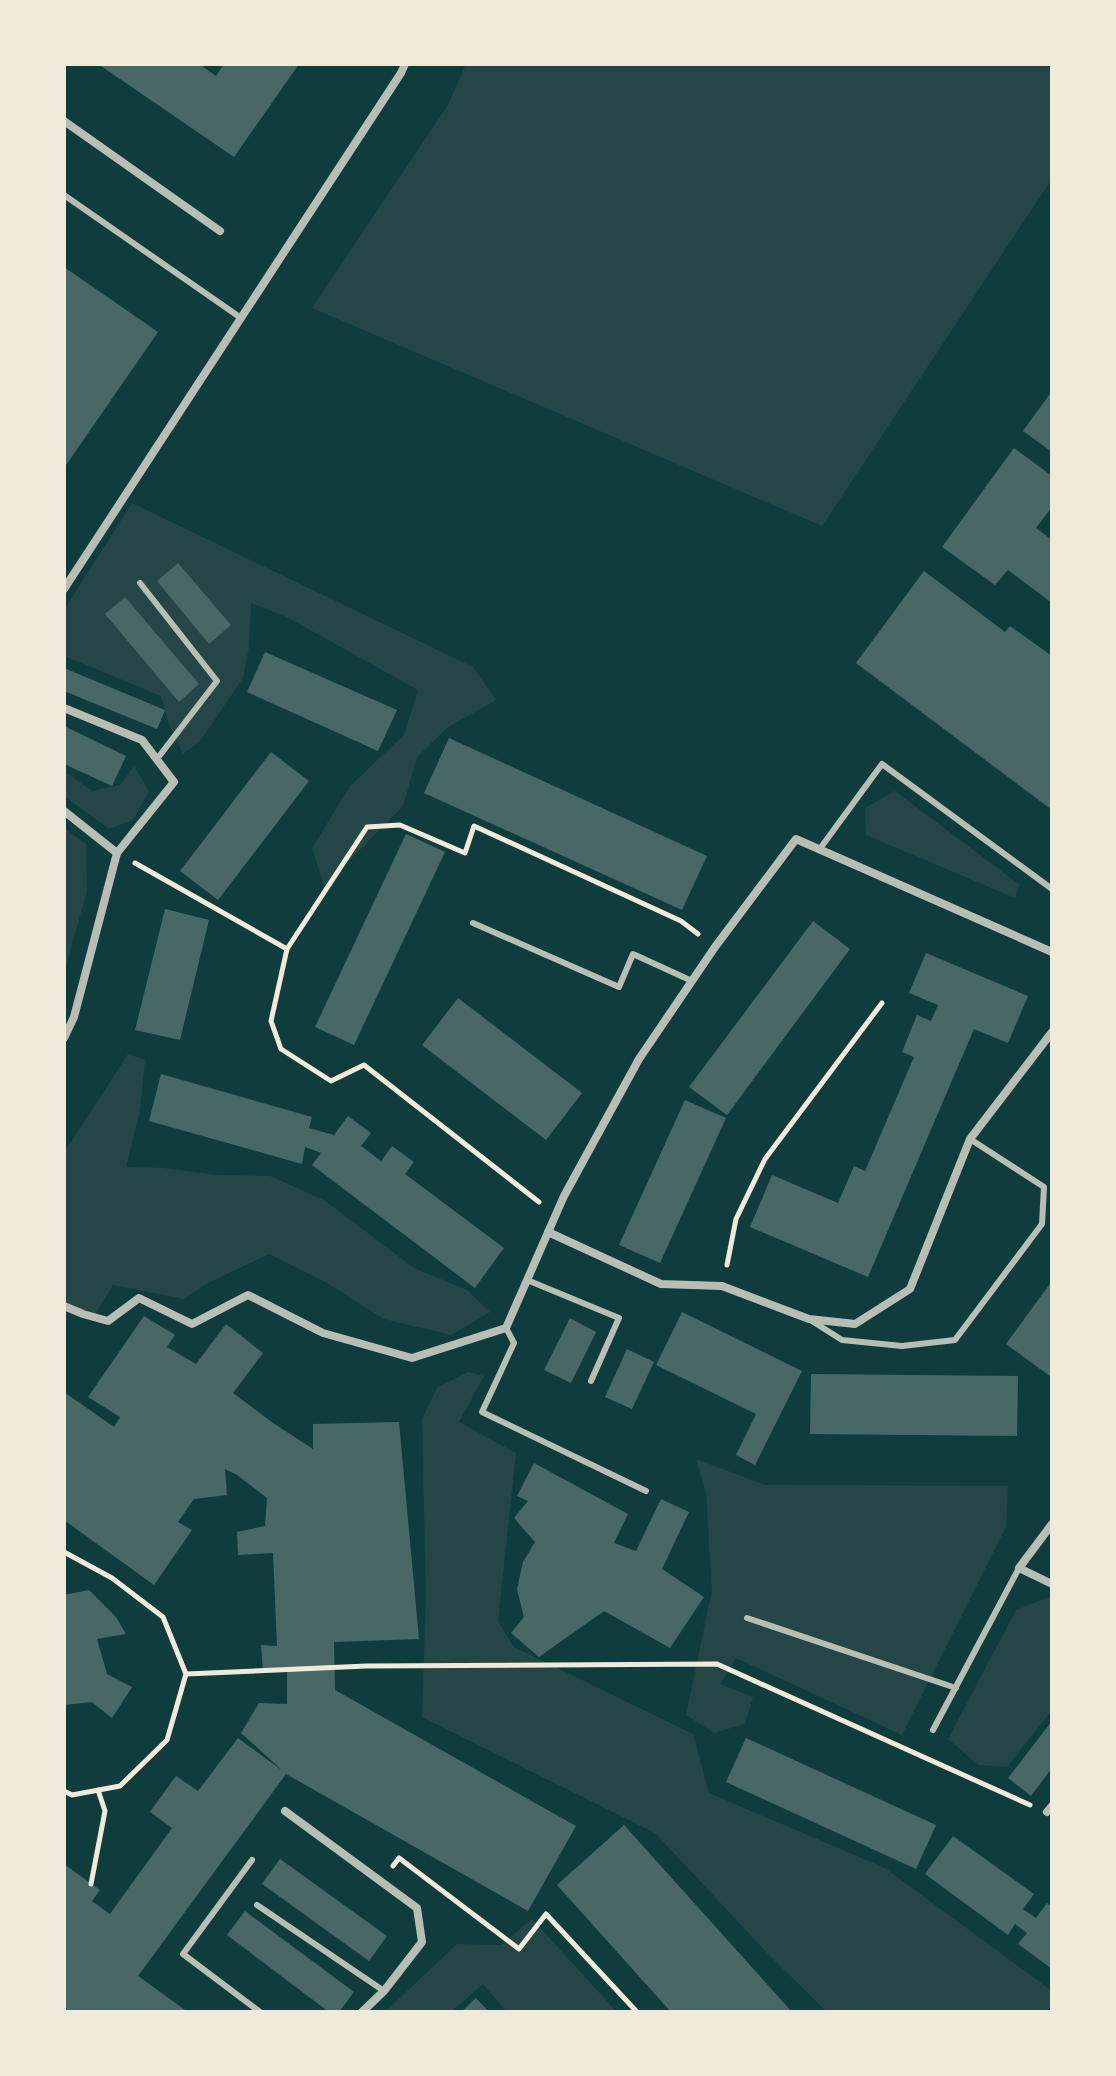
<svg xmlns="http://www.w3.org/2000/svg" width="1116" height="2076" viewBox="0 0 1116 2076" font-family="Overpass,sans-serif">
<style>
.green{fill:#244646}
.building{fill:#486865}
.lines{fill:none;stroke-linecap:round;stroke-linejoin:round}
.path{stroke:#f1e9da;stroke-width:5}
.service{stroke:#b8beb3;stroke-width:6}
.minor{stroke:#b8beb3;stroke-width:8}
</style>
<rect width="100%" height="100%" fill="#0f3d3e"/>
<g class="green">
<polygon points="466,64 1052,64 1052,179 822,526 312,308 448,105"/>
<polygon points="132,503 473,667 496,700 448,727 417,757 403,806 324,886 312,848 350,786 404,735 418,690 285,616 251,603 249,647 243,678 201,740 183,754 169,724 161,696 67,657 64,659 64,610"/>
<polygon points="134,766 149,791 133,820 109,829 64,796 64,771 92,791 120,785"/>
<polygon points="895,791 1020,885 1015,898 866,835 865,808"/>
<polygon points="64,828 86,844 87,891 64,973"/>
<polygon points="128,1054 145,1060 140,1110 126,1167 164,1168 217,1175 270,1176 324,1200 414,1268 467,1290 490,1312 451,1335 384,1319 327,1283 269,1254 206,1284 184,1299 113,1285 95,1314 64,1303 64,1153"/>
<polygon points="468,1372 484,1376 459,1422 516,1453 498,1621 514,1647 693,1734 709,1793 885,1868 1052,1991 1052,2012 827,2012 770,1956 655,1833 422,1717 426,1595 422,1419 437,1388"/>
<polygon points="696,1459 765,1485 1008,1486 1006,1527 902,1735 736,1658 720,1684 753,1697 745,1724 714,1733 686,1715 712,1590 706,1493"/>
<polygon points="1052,1596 1052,1710 1007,1767 978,1765 948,1739 1016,1610"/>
<polygon points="532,1919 617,2012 507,2012 483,1984 451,2012 385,2012 457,1944 501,1945"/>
</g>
<g class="building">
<polygon points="98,64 199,64 216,76 224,64 299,64 234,157"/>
<polygon points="64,267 158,332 64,468"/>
<polygon points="1052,391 1052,452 1023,431"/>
<polygon points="1014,448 1052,476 1052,507 1036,528 1052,540 1052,603 1008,570 995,585 942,547"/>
<polygon points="178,563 231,625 209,644 157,581"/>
<polygon points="924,571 1005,632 1010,626 1052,656 1052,810 856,663"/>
<polygon points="125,597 199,684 179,702 105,614"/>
<polygon points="265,652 397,710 378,751 247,692"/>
<polygon points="64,668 165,710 157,729 64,691"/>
<polygon points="64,726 126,756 112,786 64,764"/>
<polygon points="449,738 707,856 682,910 424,793"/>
<polygon points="271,752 309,781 218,900 180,871"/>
<polygon points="406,834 445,852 354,1045 315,1027"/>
<polygon points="165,909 209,920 180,1040 135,1030"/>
<polygon points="813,921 850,949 727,1115 689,1087"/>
<polygon points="926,953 1028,996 1008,1043 974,1029 868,1277 750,1227 772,1175 838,1203 854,1166 865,1171 914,1057 902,1052 917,1015 931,1021 938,1005 909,993"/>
<polygon points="458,998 582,1093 546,1140 422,1045"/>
<polygon points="161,1074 312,1117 309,1128 334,1135 348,1116 371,1133 361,1146 381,1161 392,1146 414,1162 405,1174 504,1248 475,1288 312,1165 321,1153 305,1147 302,1164 149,1121"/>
<polygon points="685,1100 726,1118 660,1263 619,1245"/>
<polygon points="1052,1281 1052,1375 1051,1377 1006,1344"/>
<polygon points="682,1312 802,1371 755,1465 736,1455 756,1414 656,1365"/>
<polygon points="144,1316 175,1335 167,1347 196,1364 226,1324 263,1353 233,1393 273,1423 313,1449 313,1424 399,1422 419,1639 334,1642 335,1690 576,1826 528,1911 286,1774 138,1976 188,2012 64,2012 64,1864 100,1890 92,1901 110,1914 172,1828 150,1812 176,1776 198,1791 238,1738 283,1771 241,1733 259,1703 287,1704 287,1667 263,1671 261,1645 277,1646 273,1553 238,1555 237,1532 265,1526 267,1498 237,1475 225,1469 227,1495 194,1499 178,1522 192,1530 154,1585 64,1520 64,1392 114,1427 120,1417 88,1397"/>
<polygon points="570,1318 596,1332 571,1383 544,1370"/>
<polygon points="627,1349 654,1362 632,1409 605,1397"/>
<polygon points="811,1374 1018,1376 1017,1436 810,1434"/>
<polygon points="534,1463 628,1514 614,1543 636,1551 661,1499 689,1512 662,1569 704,1597 670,1648 604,1611 539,1657 511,1633 524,1617 517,1589 523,1562 535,1542 514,1518 528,1501 517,1496"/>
<polygon points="89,1590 116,1617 126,1634 97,1639 107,1674 132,1687 112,1718 92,1702 64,1705 64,1595"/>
<polygon points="1052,1721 1052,1768 1031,1796 1008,1778"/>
<polygon points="746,1738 936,1825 916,1869 726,1782"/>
<polygon points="624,1825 792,2012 671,2012 557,1885"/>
<polygon points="953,1836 1034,1894 1023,1909 1036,1918 1047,1903 1052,1907 1052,1969 1018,1944 1027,1933 1015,1924 1008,1935 925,1874"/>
<polygon points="280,1859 387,1936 369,1961 262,1884"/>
<polygon points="245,1911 354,1992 339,2012 329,2012 227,1935"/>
<polygon points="476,1998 489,2012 461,2012"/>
</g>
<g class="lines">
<g class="path">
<polyline points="135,863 287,949"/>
<polyline points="539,1202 364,1065 331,1081 281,1049 271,1021 287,949 367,827 400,825 465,853 474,826 681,921 698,934"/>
<polyline points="727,1265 736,1219 765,1159 882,1003"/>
<polyline points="64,1552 112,1578 163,1617 186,1674 167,1740 120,1786 72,1795 64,1791"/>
<polyline points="186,1674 366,1666 717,1664 1030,1805"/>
<polyline points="393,1866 399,1858 519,1949 546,1914 637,2012"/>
<polyline points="91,1884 105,1811 98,1790"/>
</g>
<g class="service">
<polyline points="64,195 241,318"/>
<polyline points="140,583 217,681 157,759"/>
<polyline points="819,850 882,764 1052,889"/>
<polyline points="473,923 619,987 633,954 692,981"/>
<polyline points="527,1280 619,1318 591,1381"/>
<polyline points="812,1321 842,1340 902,1346 955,1340 1042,1224 1044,1187 970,1139"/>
<polyline points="506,1328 514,1343 482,1412 646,1491"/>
<polyline points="747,1618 956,1688"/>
<polyline points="933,1730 1019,1568"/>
<polyline points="252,1860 183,1954 260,2012"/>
<polyline points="257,1905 384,1991"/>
</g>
<g class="minor">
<polyline points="64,121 220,231"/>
<polyline points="64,589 401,73 405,64"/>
<polyline points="64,708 142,740 174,782 117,853 74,1017 64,1038"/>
<polyline points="64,811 117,853"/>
<polyline points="548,1232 661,1284 722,1286 809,1319 855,1324 910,1289 970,1139 1052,1032"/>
<polyline points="64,1306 83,1314 108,1321 139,1298 192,1324 248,1295 323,1333 412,1358 506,1328 564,1196 639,1059 715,947 796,839 1052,952"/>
<polyline points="1052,1524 1019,1568 1052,1584"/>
<polyline points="285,1811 417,1908 422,1942 384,1991 362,2012"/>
<polyline points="1047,1812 1052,1806"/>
</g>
</g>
<rect width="1116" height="2076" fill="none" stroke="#f1e9da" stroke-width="132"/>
</svg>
